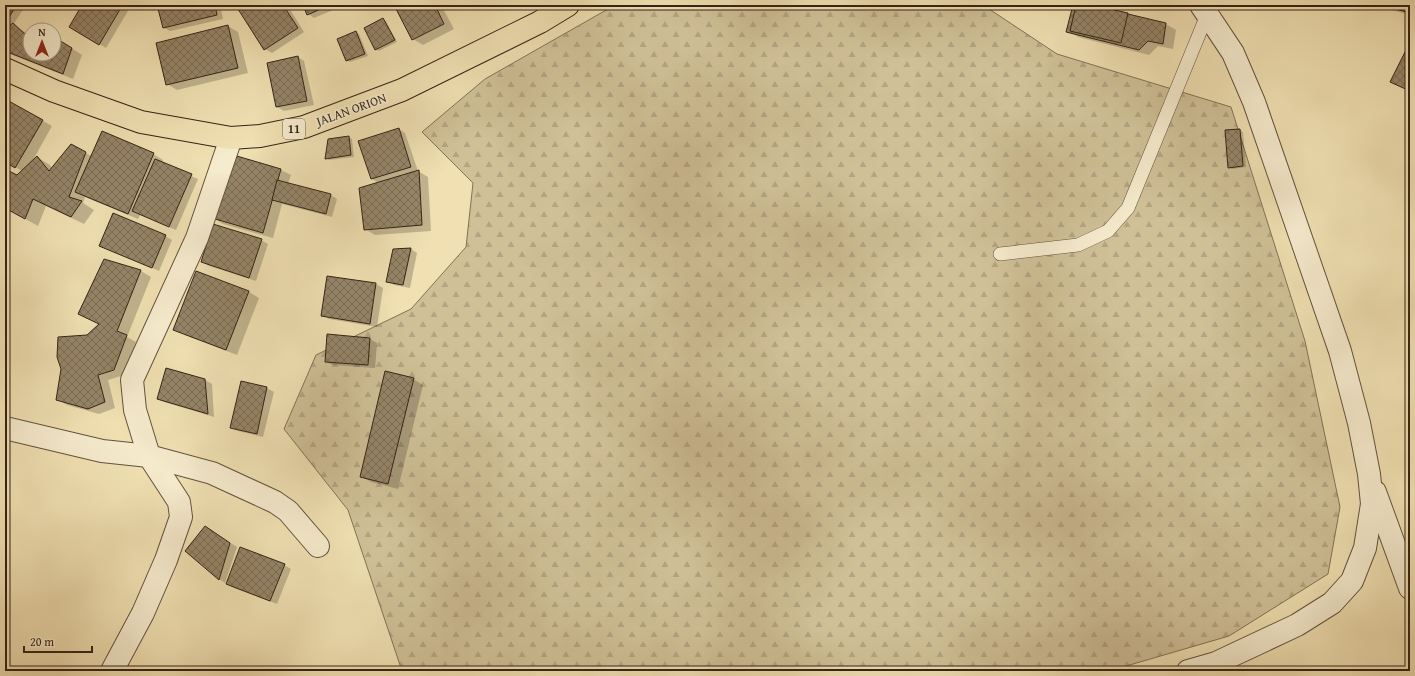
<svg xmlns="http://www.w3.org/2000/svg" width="1415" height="676" viewBox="0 0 1415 676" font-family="'Gentium Book Plus',serif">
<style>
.forest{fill:url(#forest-firs);stroke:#827258}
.shadow{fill:#0003}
.building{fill:url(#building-cross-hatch);stroke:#352317}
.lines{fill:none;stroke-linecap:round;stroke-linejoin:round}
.lane-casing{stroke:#64523e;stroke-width:14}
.street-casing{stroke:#64523e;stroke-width:24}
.highway-casing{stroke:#352317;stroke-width:24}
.lane{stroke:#f5ebcd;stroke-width:13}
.street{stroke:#f5ebcd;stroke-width:22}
.highway{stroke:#f0e0b2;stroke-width:22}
.labels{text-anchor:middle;stroke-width:3;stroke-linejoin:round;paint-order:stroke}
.shield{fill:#f5ebcd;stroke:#6f5f4e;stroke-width:1}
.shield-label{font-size:12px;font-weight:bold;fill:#352317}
.street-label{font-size:13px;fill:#352317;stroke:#f5ebcd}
</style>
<defs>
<pattern id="forest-firs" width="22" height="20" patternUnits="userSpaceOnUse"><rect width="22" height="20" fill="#d0c098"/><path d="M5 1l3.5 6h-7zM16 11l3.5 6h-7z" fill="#b3a582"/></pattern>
<pattern id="building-cross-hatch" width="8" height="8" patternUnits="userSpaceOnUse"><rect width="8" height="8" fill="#968568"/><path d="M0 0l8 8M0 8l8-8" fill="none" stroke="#7b6c55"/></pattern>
</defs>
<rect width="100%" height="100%" fill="#f0e0b2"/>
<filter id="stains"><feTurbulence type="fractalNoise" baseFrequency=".005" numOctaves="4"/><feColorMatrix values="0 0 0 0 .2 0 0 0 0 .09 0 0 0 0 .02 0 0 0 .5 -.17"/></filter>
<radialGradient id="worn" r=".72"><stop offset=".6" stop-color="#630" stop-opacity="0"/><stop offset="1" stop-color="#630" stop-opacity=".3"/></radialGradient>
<polygon class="forest" points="615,5 983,5 1057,54 1231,107 1305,341 1340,507 1328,574 1229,636 1109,671 402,671 348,510 284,429 316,355 411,309 466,247 473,183 422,132 485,79"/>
<g class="shadow">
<polygon points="5,5 26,5 13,25 30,35 30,54 54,54 54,37 82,55 73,79 5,52 5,31 8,28 5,26"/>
<polygon points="83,5 119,5 128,11 106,48 70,27"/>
<polygon points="144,5 151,5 150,8"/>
<polygon points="158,5 220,5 223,19 170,31 163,27"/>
<polygon points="247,5 287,5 304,32 272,53 265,49"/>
<polygon points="304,5 345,5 314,18 308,14"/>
<polygon points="395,5 441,5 454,29 423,45 413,39"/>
<polygon points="1074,5 1085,5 1166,24 1176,30 1173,49 1158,46 1149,55 1078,37 1068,31"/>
<polygon points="1379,5 1410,5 1410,15 1385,8"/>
<polygon points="383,19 386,21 397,42 379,51 376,49"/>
<polygon points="228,26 238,32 248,73 177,90 167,84"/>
<polygon points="356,32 359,34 368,56 350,62 347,60"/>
<polygon points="298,57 304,61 314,105 284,111 277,107"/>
<polygon points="5,100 52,126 33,160 37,157 50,165 52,168 85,153 92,156 153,154 163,160 162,163 198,179 176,230 140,215 138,219 85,197 83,203 94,210 84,224 46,206 38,226 11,211 5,217 5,170 17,176 22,171 5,161"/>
<polygon points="399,129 405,133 418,171 428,177 431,231 375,235 365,229 379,183 372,179"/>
<polygon points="1240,130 1243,132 1246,167 1232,169 1229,167"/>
<polygon points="348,137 352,139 354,157 329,160 326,158"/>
<polygon points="281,170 291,175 288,184 331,195 337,199 332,217 282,204 273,238 223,224 213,218"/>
<polygon points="165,236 172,240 159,271 100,245"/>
<polygon points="261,240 268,244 256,281 209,266 202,262"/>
<polygon points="411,249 417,253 410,288 394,285 387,281 394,250"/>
<polygon points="105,260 141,271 151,277 127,337 136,342 124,375 108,380 115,408 99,414 67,405 57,399 87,336 100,325 80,314"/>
<polygon points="328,277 376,284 383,288 377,327 329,319 322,315"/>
<polygon points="249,292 259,298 237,355 185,335 175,329"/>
<polygon points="328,335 370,339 377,343 375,368 332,365 326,361"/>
<polygon points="413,379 423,385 398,489 371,482 361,476"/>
<polygon points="205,380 212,384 214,417 164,402 158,398"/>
<polygon points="241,382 267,388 274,392 263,437 238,431 231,427"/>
<polygon points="212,531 237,547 225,583 219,579"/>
<polygon points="284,565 291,569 277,604 234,588 227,584"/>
</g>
<g class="building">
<polygon points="5,5 17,5 5,23"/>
<polygon points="82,5 122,6 99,45 69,27"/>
<polygon points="157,5 215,5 217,15 163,28"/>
<polygon points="245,5 283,5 298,28 264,50 238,9"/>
<polygon points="303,5 330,5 307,15"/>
<polygon points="394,5 435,5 444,24 412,40"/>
<polygon points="1073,5 1090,5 1166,23 1163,44 1148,41 1139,50 1066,32"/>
<polygon points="1076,5 1093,5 1128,13 1121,43 1070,31"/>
<polygon points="1381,5 1410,5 1410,13"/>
<polygon points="383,18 395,40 375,50 364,28"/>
<polygon points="13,23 26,35 30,34 30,54 54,54 54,37 72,48 63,74 5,51 5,29"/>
<polygon points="228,25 238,68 166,85 156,43"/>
<polygon points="356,31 365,54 346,61 337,39"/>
<polygon points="1410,42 1410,91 1390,82"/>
<polygon points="298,56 307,101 276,107 267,63"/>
<polygon points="5,99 43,120 15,168 5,162"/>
<polygon points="399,128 411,167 371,179 358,141"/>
<polygon points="1240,129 1243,166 1228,168 1225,130"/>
<polygon points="102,131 154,153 128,214 75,192"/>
<polygon points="349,136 351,155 325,159 328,139"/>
<polygon points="71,144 86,152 69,197 82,201 71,217 33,199 25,219 5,208 5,169 17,175 37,156 49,171"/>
<polygon points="230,154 281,169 263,233 212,218"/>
<polygon points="155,159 192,174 169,227 132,211"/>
<polygon points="419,170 422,225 364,230 359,188"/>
<polygon points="277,180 331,194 326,214 272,200"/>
<polygon points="113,213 166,235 152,268 99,246"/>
<polygon points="213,224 262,239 249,278 201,262"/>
<polygon points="411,248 403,285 386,282 393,249"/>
<polygon points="104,259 141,270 117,331 127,335 114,370 98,375 105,402 88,409 56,400 61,369 57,357 58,337 87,335 99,324 78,314"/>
<polygon points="196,271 249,291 226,350 173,330"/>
<polygon points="327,276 376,283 370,324 321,316"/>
<polygon points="327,334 370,338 368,365 325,362"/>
<polygon points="166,368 205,379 208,414 157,399"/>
<polygon points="385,371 414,378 388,484 360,477"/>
<polygon points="241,381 267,387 257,434 230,428"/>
<polygon points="205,526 230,543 219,580 185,551"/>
<polygon points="240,547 285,564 270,601 226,584"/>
</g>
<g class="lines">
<g class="lane-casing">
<polyline id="lane" points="1000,254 1078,245 1108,231 1128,208 1207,15"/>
</g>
<g class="street-casing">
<g id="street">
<polyline points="5,428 102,451 149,456 212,473 275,502 288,511 318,546"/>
<polyline points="1375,492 1410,588"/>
<polyline points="112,671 143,613 166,560 181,517 179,502 149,456 135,410 132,380 197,238 231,138"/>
<polyline points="1188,671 1216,663 1297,625 1332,603 1352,581 1365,548 1372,504 1369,474 1359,423 1340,351 1254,102 1233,53 1201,5"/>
</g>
</g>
<g class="highway-casing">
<polyline id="highway" points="5,69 54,91 141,122 231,138 260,136 304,127 402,90 540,22 568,5"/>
</g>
<use href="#lane" class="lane"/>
<use href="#street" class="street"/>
<use href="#highway" class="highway"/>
</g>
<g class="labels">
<rect class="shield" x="283" y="119" width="22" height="20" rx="3"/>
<g class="shield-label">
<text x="294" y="133">11</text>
</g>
<g class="street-label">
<text transform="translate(351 109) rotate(-20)" y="5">JALAN ORION</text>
</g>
</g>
<rect width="1415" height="676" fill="none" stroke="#f0e0b2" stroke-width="20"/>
<rect x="6" y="6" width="1403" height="664" fill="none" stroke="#352317" stroke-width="2"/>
<rect x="10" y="10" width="1395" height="656" fill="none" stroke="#352317"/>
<g transform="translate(42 42)"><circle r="19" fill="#f5ebcd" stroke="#a89b84"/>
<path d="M0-3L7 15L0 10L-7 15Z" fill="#8f2418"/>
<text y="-6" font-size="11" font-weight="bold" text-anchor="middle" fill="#352317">N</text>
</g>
<path d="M24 646v6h68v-6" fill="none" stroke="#352317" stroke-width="2"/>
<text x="30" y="646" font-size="12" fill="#352317" stroke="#f5ebcd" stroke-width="3" paint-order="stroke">20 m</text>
<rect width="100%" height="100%" filter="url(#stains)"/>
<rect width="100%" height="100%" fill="url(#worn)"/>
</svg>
